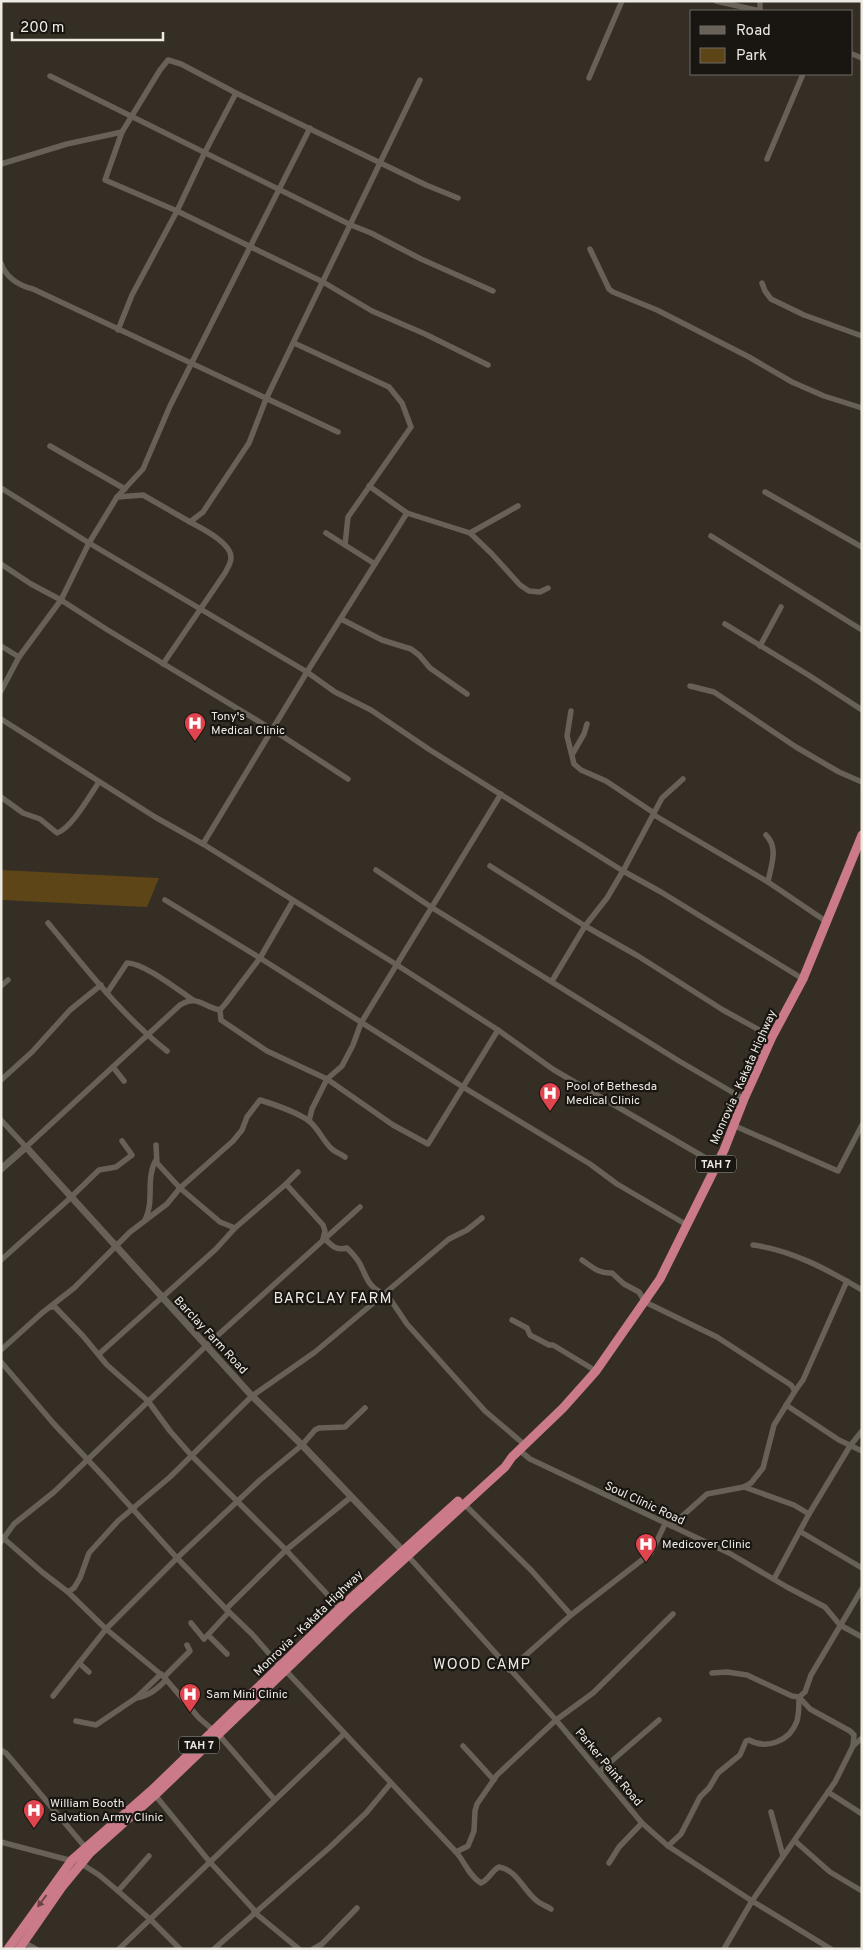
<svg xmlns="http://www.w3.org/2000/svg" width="863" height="1950" viewBox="0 0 863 1950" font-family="Overpass,sans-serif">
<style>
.green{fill:#5d4518}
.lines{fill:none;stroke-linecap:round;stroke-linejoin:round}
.minor{stroke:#686157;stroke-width:5.5}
.tertiary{stroke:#686157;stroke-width:7}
.trunk{stroke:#ca7a88;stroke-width:9}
.oneway{fill:#694347}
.labels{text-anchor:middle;stroke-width:4.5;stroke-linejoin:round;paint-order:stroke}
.shield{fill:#191612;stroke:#adaaa4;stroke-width:1}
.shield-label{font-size:11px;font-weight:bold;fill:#ede9e3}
.poi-label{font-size:12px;fill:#ede9e3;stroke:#191612;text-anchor:start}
.street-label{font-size:12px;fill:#ede9e3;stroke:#191612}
.quarter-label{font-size:15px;letter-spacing:1px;fill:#ede9e3;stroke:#191612}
</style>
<rect width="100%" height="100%" fill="#342e24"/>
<polygon class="green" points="1,870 159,878 147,907 1,900"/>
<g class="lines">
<g class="minor">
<polyline points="716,1 760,11"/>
<polyline points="760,10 760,1"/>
<polyline points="852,54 862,58"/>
<polyline points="50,76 351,225 371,233 421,259 493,291"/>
<polyline points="589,78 622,1"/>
<polyline points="767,159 803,74"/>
<polyline points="1,164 67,144 122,132"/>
<polyline points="458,198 426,185 236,93 181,64 168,60 160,70 122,132 105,180 177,211 323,282 372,311 425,334 488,365"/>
<polyline points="590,249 609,289 613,292 657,310 749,357 792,382 824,396 862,408"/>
<path d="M1,263C6,278 18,285 33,289L338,432"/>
<polyline points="762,283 765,291 771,299 804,315 862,336"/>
<polyline points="118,330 132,295 177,211 205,152 236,93"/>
<polyline points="294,343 389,387 402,403 411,427 348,517 345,545"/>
<polyline points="50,446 125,489"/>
<polyline points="369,486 407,513"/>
<polyline points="1,488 89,543 307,672 335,692 371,710 430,750 623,871 661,892 803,979"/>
<polyline points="765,492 862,547"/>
<polyline points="117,497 143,469 170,406 310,128"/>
<polyline points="326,533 375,564"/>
<polyline points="470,533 491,553 520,585 529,591 540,592 548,588"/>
<polyline points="711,536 862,630"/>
<polyline points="1,564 31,584 61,600 106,629 273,730 348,779"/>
<polyline points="341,619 382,640 411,649 419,655 430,668 467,694"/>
<polyline points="725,624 810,676 862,710"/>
<polyline points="1,646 19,657"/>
<polyline points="760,646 781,607"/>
<path d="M163,664L225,573C227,569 231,563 231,558C232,543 201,528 190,522"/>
<polyline points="690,686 714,692 796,747 839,772 862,782"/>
<polyline points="1,691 19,657 61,600 89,543 117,497 143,495 190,522 203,512 249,443 266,399 420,80"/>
<polyline points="571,711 567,736 574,764 581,770 606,781 654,813"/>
<polyline points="1,719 155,817 203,844 397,965 498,1030 554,1070 716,1164"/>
<polyline points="573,753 584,734 587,724"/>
<path d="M1,797L23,813L40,819L57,833C72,828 90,795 99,782"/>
<polyline points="654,815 768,882 827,922"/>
<path d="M766,835C779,848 771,865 768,882"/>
<polyline points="203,844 307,672 407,513 470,533 518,506"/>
<polyline points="490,866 585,926 638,956 723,1010 772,1037"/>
<polyline points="376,870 431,907 679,1061 744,1099"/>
<polyline points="165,900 260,958 463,1087 590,1164 617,1184 687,1225"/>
<path d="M48,923C85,967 121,1015 167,1051"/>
<polyline points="552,981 585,926 607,898 623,871 662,798 683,779"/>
<polyline points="1,986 8,980"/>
<path d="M107,993L127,963C144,963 178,990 193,1000"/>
<polyline points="220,1010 221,1020 267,1051 327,1079 393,1125 428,1144 498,1030"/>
<polyline points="113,1067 124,1081"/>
<polyline points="1,1080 32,1052 70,1010 101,985"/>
<path d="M1,1120L26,1147L180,1005C197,994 203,1007 220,1010L226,1003L260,958L293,901"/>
<polyline points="309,1121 312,1109 327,1079 342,1066 353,1045 361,1023 501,794"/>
<polyline points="735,1126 838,1171 862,1125"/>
<polyline points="156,1145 157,1163 180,1188 220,1222 235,1228"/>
<polyline points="286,1184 298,1172"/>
<path d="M145,1220C155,1201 145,1179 156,1160"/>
<path d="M325,1239C332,1246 337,1251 347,1248C352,1253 357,1258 360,1264C367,1278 368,1287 384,1294L449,1239L467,1230L482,1218"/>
<path d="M753,1245C792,1250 828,1270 862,1290"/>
<polyline points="1,1260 67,1201 99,1170 116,1167 132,1155 122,1141"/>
<path d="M582,1260C592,1267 599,1274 612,1273L624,1284L639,1292L645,1302L717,1337L791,1385L795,1391L774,1425L763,1468L751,1483L744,1487L707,1494L671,1526"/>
<polyline points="51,1307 55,1307 83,1336 107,1365 148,1401 170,1431 191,1455 286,1550 340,1608"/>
<polyline points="512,1320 527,1328 530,1335 549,1345 553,1345 596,1371"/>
<path d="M1,1350L42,1313L74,1288L130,1232L167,1204L180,1188L233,1141L242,1130L247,1117L260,1100C273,1104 298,1113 309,1121C319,1129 323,1141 332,1149C335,1152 341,1154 345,1157"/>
<polyline points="99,1354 216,1249 235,1228 286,1184 323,1225 325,1231 323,1239"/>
<polyline points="1,1362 54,1424 102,1475 177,1558 226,1609"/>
<polyline points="795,1391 803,1380 847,1281"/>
<polyline points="786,1405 839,1440 862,1451"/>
<polyline points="519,1450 530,1459 729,1553 787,1587 825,1607 840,1625 862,1637"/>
<polyline points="744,1487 794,1505 809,1514 774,1579"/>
<polyline points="464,1504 531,1570 571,1615"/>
<polyline points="809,1514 850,1446 862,1431"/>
<polyline points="801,1532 862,1568"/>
<polyline points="1,1536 42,1572 68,1592 106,1629 164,1677 199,1718 214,1731"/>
<polyline points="1,1542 14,1524 54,1492 207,1345 360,1207"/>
<polyline points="408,1556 556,1720 642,1823 668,1846 752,1901 831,1949"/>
<polyline points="68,1592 74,1588 80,1578 89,1553 118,1521 170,1477 252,1396 315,1352 384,1294 388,1296 407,1324 485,1411 525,1445"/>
<polyline points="229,1612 252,1634 280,1666"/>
<polyline points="191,1623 204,1639 229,1612 226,1609 286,1550 351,1497"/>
<polyline points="208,1635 227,1654"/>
<polyline points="79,1663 89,1672"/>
<polyline points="509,1670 571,1615 651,1553 665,1524"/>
<polyline points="286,1671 456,1852 468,1846 474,1831 475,1811 477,1804 497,1775 556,1720 593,1693 673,1614"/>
<polyline points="712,1673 727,1672 747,1675 792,1696 799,1697 805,1692 811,1675 862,1589"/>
<polyline points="164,1677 190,1651 187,1645"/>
<polyline points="53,1696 106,1629 177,1558 260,1480 302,1445 315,1430 319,1428 345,1427 365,1408"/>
<polyline points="799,1697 810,1709 850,1731 854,1735 853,1746"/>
<polyline points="136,1698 161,1674"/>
<path d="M76,1721L96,1725L136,1698C149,1696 157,1689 166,1680"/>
<polyline points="219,1735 274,1799"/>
<polyline points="463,1746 494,1780"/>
<polyline points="1,1750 6,1753 85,1847"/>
<polyline points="600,1771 659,1720"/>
<polyline points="828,1792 862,1814"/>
<polyline points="155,1795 209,1861 255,1911"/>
<polyline points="771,1812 783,1856"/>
<polyline points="795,1841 830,1872 862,1891"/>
<polyline points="1,1842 80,1863 99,1875 118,1891 151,1920 180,1949"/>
<path d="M668,1846L681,1834L700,1797L709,1788L718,1773L740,1755L746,1741L749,1740C767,1750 790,1741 797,1721C799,1714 799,1705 799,1697"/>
<path d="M456,1852C465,1862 469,1876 481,1883C490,1879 491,1871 499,1867C517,1870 523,1890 537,1901C541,1904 546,1906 551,1909"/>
<polyline points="609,1863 619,1847 642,1823"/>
<polyline points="118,1891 149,1856"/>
<polyline points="254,1912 299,1949"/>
<polyline points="23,1942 36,1949"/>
<polyline points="119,1949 344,1734"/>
<polyline points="214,1949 329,1848 366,1813 391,1783"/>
<polyline points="313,1949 322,1944 357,1908"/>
<polyline points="724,1949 752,1901 835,1782 853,1746 862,1738"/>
</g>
<polyline class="tertiary" points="1,1169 26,1147 252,1396 302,1445 406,1554"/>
<g class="trunk">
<polyline points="8,1949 72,1860 152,1790 340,1608 458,1501"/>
<polyline points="19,1949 62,1887 90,1853 155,1795 345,1613 505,1467 512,1457 563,1408 596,1371 660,1279 724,1150 744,1099 772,1037 803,979 862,835"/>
</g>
</g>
<defs><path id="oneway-solid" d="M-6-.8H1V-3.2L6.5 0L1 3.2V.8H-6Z" transform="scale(1.25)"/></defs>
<use class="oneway" href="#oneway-solid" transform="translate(42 1901) rotate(127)"/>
<defs>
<g id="hospital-pin" transform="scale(1.125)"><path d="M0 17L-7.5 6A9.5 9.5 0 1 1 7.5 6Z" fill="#e0444e" stroke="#191612"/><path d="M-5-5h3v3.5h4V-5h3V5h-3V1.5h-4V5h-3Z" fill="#fff"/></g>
</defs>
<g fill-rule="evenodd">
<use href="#hospital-pin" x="195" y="723"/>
<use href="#hospital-pin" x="550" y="1093"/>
<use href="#hospital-pin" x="646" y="1544"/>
<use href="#hospital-pin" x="190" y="1694"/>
<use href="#hospital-pin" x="34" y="1810"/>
</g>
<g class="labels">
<g class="shield">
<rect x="696" y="1155.5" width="40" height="17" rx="4"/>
<rect x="179" y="1736.5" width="40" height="17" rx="4"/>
</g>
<g class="shield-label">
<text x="716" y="1168">TAH 7</text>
<text x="199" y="1749">TAH 7</text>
</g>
<g class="poi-label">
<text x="211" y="720">Tony's<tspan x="211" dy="14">Medical Clinic</tspan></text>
<text x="566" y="1090">Pool of Bethesda<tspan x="566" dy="14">Medical Clinic</tspan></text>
<text x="662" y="1548">Medicover Clinic</text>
<text x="206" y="1698">Sam Mini Clinic</text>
<text x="50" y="1807">William Booth<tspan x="50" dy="14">Salvation Army Clinic</tspan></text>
</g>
<g class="street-label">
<text transform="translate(743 1077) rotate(-66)" y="4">Monrovia - Kakata Highway</text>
<text transform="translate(211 1335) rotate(47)" y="4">Barclay Farm Road</text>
<text transform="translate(645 1503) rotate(25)" y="4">Soul Clinic Road</text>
<text transform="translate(308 1623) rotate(-44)" y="4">Monrovia - Kakata Highway</text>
<text transform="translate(609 1767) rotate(50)" y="4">Parker Paint Road</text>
</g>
<g class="quarter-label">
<text x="333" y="1303">BARCLAY FARM</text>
<text x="482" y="1669">WOOD CAMP</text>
</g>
</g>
<rect width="863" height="1950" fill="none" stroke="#ede9e3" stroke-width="5"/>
<rect x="690" y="10" width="162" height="65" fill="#191612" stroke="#6e6a66"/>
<rect x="700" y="26" width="25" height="8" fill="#686157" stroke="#6e6a66"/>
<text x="736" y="35" font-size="15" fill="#ede9e3">Road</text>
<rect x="700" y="48" width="25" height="15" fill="#5d4518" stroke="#6e6a66"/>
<text x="736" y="60" font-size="15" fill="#ede9e3">Park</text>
<path d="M12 32v8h151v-8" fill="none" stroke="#ede9e3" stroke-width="2.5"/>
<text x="20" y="32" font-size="15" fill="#ede9e3" stroke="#191612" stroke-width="4" paint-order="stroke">200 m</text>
</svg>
